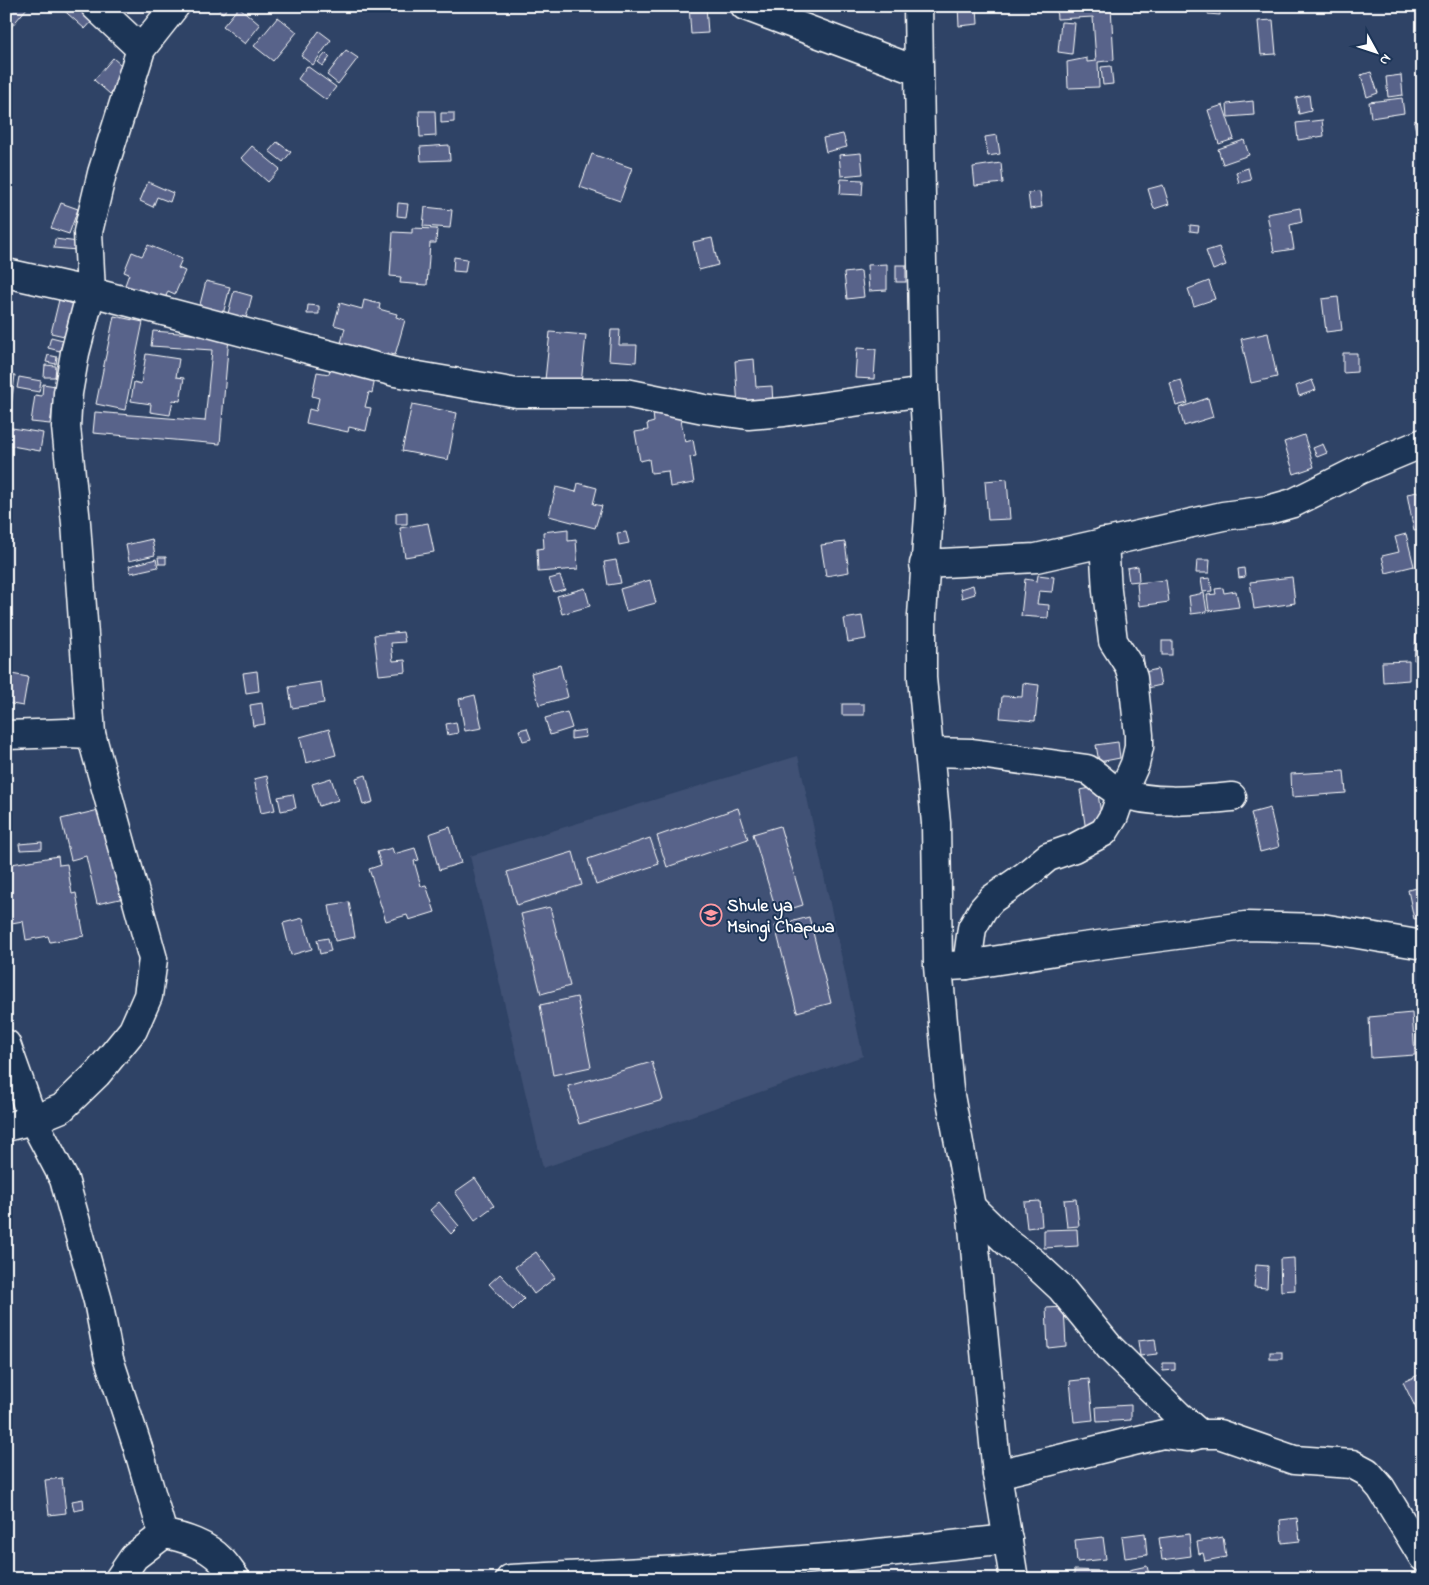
<svg xmlns="http://www.w3.org/2000/svg" width="1429" height="1585" viewBox="0 0 1429 1585" font-family="'Indie Flower',sans-serif">
<style>
.built{fill:#405174}
.building{fill:#59638a;stroke:#fff}
.lines{fill:none;stroke-linecap:round;stroke-linejoin:round}
.minor-casing{stroke:#fff;stroke-width:31}
.minor{stroke:#1d3557;stroke-width:28}
.labels{text-anchor:middle;stroke-width:4;stroke-linejoin:round;paint-order:stroke}
.poi-label{font-size:18px;font-weight:bold;fill:#fff;stroke:#1d3557;text-anchor:start}
</style>
<rect width="100%" height="100%" fill="#2f4366"/>
<filter id="ink" filterUnits="userSpaceOnUse"><feTurbulence type="fractalNoise" baseFrequency=".02" numOctaves="2"/><feDisplacementMap in="SourceGraphic" scale="10" xChannelSelector="R" yChannelSelector="G"/><feConvolveMatrix kernelMatrix="1 2 1 2 8 2 1 2 1" color-interpolation-filters="sRGB"/></filter>
<g filter="url(#ink)">
<polygon class="built" points="798,756 863,1056 543,1168 470,856"/>
<g class="building">
<polygon points="7,6 27,8 11,27 6,23"/>
<polygon points="59,6 81,6 94,19 85,29"/>
<polygon points="214,6 229,6 223,13"/>
<polygon points="689,6 706,6 708,33 691,34"/>
<polygon points="878,6 891,6 890,11 878,10"/>
<polygon points="958,6 977,6 978,24 959,26"/>
<polygon points="1056,6 1111,6 1114,60 1098,62 1099,87 1068,88 1067,62 1087,58 1087,62 1096,61 1093,17 1057,19"/>
<polygon points="1209,6 1220,6 1220,15 1208,14"/>
<polygon points="239,7 260,25 245,44 223,26"/>
<polygon points="278,17 297,32 273,61 254,46"/>
<polygon points="1273,20 1276,54 1261,55 1258,21"/>
<polygon points="1061,22 1075,23 1072,54 1058,52"/>
<polygon points="319,31 331,40 313,65 301,56"/>
<polygon points="346,50 358,58 338,84 327,75"/>
<polygon points="326,53 330,57 323,66 318,62"/>
<polygon points="113,58 129,72 110,94 94,80"/>
<polygon points="307,66 336,87 326,100 298,79"/>
<polygon points="1111,66 1113,84 1103,85 1101,67"/>
<polygon points="1371,72 1378,93 1367,97 1361,75"/>
<polygon points="1401,75 1403,95 1388,97 1386,77"/>
<polygon points="1309,95 1311,111 1299,114 1296,98"/>
<polygon points="1402,98 1404,113 1371,118 1369,102"/>
<polygon points="1253,101 1254,115 1228,117 1227,104"/>
<polygon points="1223,105 1234,139 1219,144 1208,110"/>
<polygon points="419,111 435,111 436,136 420,137"/>
<polygon points="6,112 11,116 6,121"/>
<polygon points="441,113 454,113 454,122 441,123"/>
<polygon points="1423,119 1423,147 1419,147 1414,121"/>
<polygon points="1322,120 1324,136 1298,140 1296,123"/>
<polygon points="843,134 847,147 826,152 823,138"/>
<polygon points="997,135 1000,154 988,156 985,137"/>
<polygon points="1244,140 1249,155 1223,164 1218,149"/>
<polygon points="277,142 291,152 283,162 269,151"/>
<polygon points="449,145 450,160 421,161 420,147"/>
<polygon points="252,146 280,169 268,182 241,158"/>
<polygon points="861,153 863,174 841,176 839,155"/>
<polygon points="592,154 632,168 620,201 580,187"/>
<polygon points="1001,163 1003,183 975,186 973,167"/>
<polygon points="1248,168 1251,180 1239,183 1236,172"/>
<polygon points="841,179 863,180 862,195 840,194"/>
<polygon points="148,182 173,193 170,202 157,197 153,207 140,201"/>
<polygon points="1163,185 1169,204 1154,209 1148,189"/>
<polygon points="1040,192 1042,207 1030,209 1028,193"/>
<polygon points="61,203 78,209 69,234 51,228"/>
<polygon points="398,203 408,204 406,217 397,216"/>
<polygon points="425,207 452,210 450,228 423,226"/>
<polygon points="1300,208 1302,222 1290,225 1294,249 1274,252 1267,214"/>
<polygon points="1190,225 1199,226 1198,232 1190,231"/>
<polygon points="412,228 437,229 436,243 430,243 427,285 400,283 401,277 390,276 393,232 412,233"/>
<polygon points="712,238 718,265 699,270 693,242"/>
<polygon points="55,239 78,242 77,250 54,248"/>
<polygon points="148,245 182,259 178,268 185,271 175,294 168,291 164,302 125,285 129,274 124,272 132,252 142,256"/>
<polygon points="1219,247 1226,265 1213,270 1206,251"/>
<polygon points="454,257 467,259 465,272 453,271"/>
<polygon points="887,264 887,290 869,291 867,265"/>
<rect x="896" y="265" width="10" height="17"/>
<polygon points="861,271 864,297 847,299 844,273"/>
<polygon points="206,281 230,287 221,322 197,316"/>
<polygon points="1209,281 1215,299 1194,306 1188,289"/>
<polygon points="234,291 252,296 244,326 226,321"/>
<polygon points="1338,297 1342,330 1326,332 1322,299"/>
<polygon points="59,300 81,306 73,338 51,333"/>
<polygon points="364,300 380,304 379,309 397,314 396,317 405,320 395,355 387,353 384,361 348,351 349,345 341,343 345,328 334,325 340,303 362,309"/>
<polygon points="308,305 319,306 319,314 307,314"/>
<polygon points="114,316 143,322 125,410 96,404"/>
<polygon points="611,330 620,330 619,345 637,345 636,362 609,360"/>
<polygon points="153,331 229,337 220,444 93,433 95,412 205,421 212,350 151,346"/>
<polygon points="550,332 586,335 581,384 545,380"/>
<polygon points="1268,333 1277,377 1251,383 1241,339"/>
<polygon points="51,337 63,340 60,351 48,348"/>
<polygon points="857,348 876,349 874,379 855,378"/>
<polygon points="1343,353 1357,353 1357,372 1343,373"/>
<polygon points="146,354 179,359 176,377 184,378 180,401 173,400 170,415 150,412 151,404 131,401 134,382 141,384"/>
<polygon points="48,355 57,357 56,364 46,362"/>
<polygon points="754,359 756,387 772,386 773,405 738,408 735,361"/>
<polygon points="331,362 376,374 372,393 369,392 365,407 371,408 366,431 349,427 348,432 306,423 309,409 316,411 319,398 312,396 317,372 329,374"/>
<polygon points="45,365 56,366 55,377 44,377"/>
<polygon points="6,374 15,375 10,414 6,413"/>
<polygon points="19,377 41,381 39,392 17,388"/>
<polygon points="1181,380 1188,403 1176,406 1170,383"/>
<polygon points="1312,380 1316,390 1299,396 1296,386"/>
<polygon points="43,384 56,386 50,424 31,422 35,395 42,396"/>
<polygon points="1208,398 1213,417 1184,426 1179,408"/>
<polygon points="412,404 457,413 448,460 402,451"/>
<polygon points="679,409 685,442 693,440 696,456 690,457 694,483 670,487 668,471 651,473 649,459 640,461 635,432 648,430 647,424 654,422 653,413"/>
<polygon points="6,427 43,433 40,451 6,445"/>
<polygon points="1304,435 1314,467 1294,474 1284,442"/>
<polygon points="1323,444 1327,453 1317,457 1313,448"/>
<polygon points="1007,479 1010,519 988,520 985,481"/>
<polygon points="578,483 597,488 593,504 602,506 595,528 549,516 556,487 576,492"/>
<polygon points="1423,491 1423,529 1414,531 1407,494"/>
<polygon points="407,512 407,524 396,524 396,513"/>
<polygon points="428,523 434,552 405,557 400,528"/>
<polygon points="568,529 568,541 576,540 578,569 538,572 537,549 544,548 543,532"/>
<polygon points="626,532 629,543 619,545 617,533"/>
<polygon points="1406,534 1414,566 1386,573 1382,556 1399,552 1395,537"/>
<polygon points="1423,536 1423,546 1422,547 1419,537"/>
<polygon points="152,539 155,555 129,561 126,545"/>
<polygon points="845,542 849,572 826,576 821,545"/>
<polygon points="158,557 166,557 166,564 159,564"/>
<polygon points="156,559 158,567 131,573 129,566"/>
<polygon points="616,560 621,583 608,585 604,562"/>
<polygon points="1197,560 1210,560 1209,573 1196,573"/>
<polygon points="1138,566 1139,581 1129,582 1127,568"/>
<polygon points="1244,568 1245,577 1239,578 1238,569"/>
<polygon points="1038,575 1054,577 1052,592 1039,591 1037,604 1049,605 1048,618 1021,616 1025,579 1037,581"/>
<polygon points="560,576 565,589 554,592 549,579"/>
<polygon points="1292,577 1295,603 1254,609 1250,582"/>
<polygon points="1210,578 1212,591 1203,592 1201,579"/>
<polygon points="650,580 656,603 626,611 620,589"/>
<polygon points="1166,580 1169,602 1139,606 1137,583"/>
<polygon points="973,585 975,594 962,598 960,589"/>
<polygon points="585,588 590,606 562,614 557,596"/>
<polygon points="1223,588 1224,593 1236,591 1239,607 1209,611 1207,595 1216,594 1215,589"/>
<polygon points="1204,593 1207,612 1191,614 1189,596"/>
<polygon points="862,616 866,639 848,642 844,619"/>
<polygon points="403,632 405,642 391,643 393,661 405,660 406,672 379,675 374,635"/>
<polygon points="1416,635 1423,635 1423,660 1414,660"/>
<rect x="1162" y="641" width="10" height="14"/>
<polygon points="1143,655 1145,668 1138,669 1136,657"/>
<polygon points="1409,661 1409,680 1383,682 1382,662"/>
<polygon points="560,665 568,697 539,705 531,673"/>
<polygon points="1158,669 1161,685 1143,689 1140,673"/>
<polygon points="257,671 259,691 246,693 243,673"/>
<polygon points="6,673 28,677 23,706 6,703"/>
<polygon points="321,682 324,703 292,708 289,687"/>
<polygon points="1023,683 1039,685 1035,721 1000,718 1002,696 1022,697"/>
<polygon points="475,695 482,728 465,731 459,699"/>
<polygon points="262,703 265,724 253,726 250,705"/>
<rect x="842" y="704" width="22" height="11"/>
<polygon points="567,712 572,728 550,735 545,718"/>
<polygon points="456,722 458,733 448,735 446,724"/>
<polygon points="527,728 531,739 523,741 519,730"/>
<polygon points="329,729 336,755 306,763 300,737"/>
<polygon points="585,730 586,737 571,739 571,732"/>
<polygon points="1118,742 1120,758 1099,762 1096,745"/>
<polygon points="1344,771 1346,793 1292,797 1291,774"/>
<polygon points="366,775 373,802 363,805 356,778"/>
<polygon points="267,776 275,810 261,813 254,779"/>
<polygon points="331,778 338,800 319,806 312,784"/>
<polygon points="1097,787 1103,828 1086,831 1080,790"/>
<polygon points="293,794 296,808 281,811 278,797"/>
<polygon points="738,808 748,839 667,867 657,836"/>
<polygon points="1270,808 1279,847 1260,852 1251,813"/>
<polygon points="103,809 124,898 97,904 86,856 71,860 61,819"/>
<polygon points="780,826 803,905 777,913 753,834"/>
<polygon points="450,827 461,863 439,870 429,834"/>
<polygon points="650,838 659,864 596,885 588,859"/>
<polygon points="42,842 42,849 20,850 19,844"/>
<polygon points="392,848 394,854 415,848 419,860 414,861 421,886 426,885 435,912 409,920 407,915 386,921 369,869 381,865 377,852"/>
<polygon points="573,852 582,885 517,905 507,872"/>
<polygon points="58,856 59,865 67,864 72,894 76,893 84,936 50,942 48,936 26,940 23,921 6,924 6,865"/>
<polygon points="1422,887 1423,917 1414,919 1408,890"/>
<polygon points="349,902 355,937 335,941 329,905"/>
<polygon points="550,907 570,986 541,994 521,914"/>
<polygon points="809,917 831,1003 797,1012 775,926"/>
<polygon points="303,918 312,949 291,955 283,923"/>
<polygon points="328,938 331,951 320,954 317,940"/>
<polygon points="577,997 591,1067 553,1075 540,1005"/>
<polygon points="1412,1013 1415,1055 1371,1058 1369,1017"/>
<polygon points="652,1062 663,1100 579,1124 568,1086"/>
<polygon points="475,1178 494,1206 475,1220 455,1192"/>
<polygon points="1076,1199 1079,1226 1067,1227 1064,1200"/>
<polygon points="1040,1201 1042,1226 1027,1228 1024,1202"/>
<polygon points="439,1202 459,1226 451,1234 430,1210"/>
<polygon points="1077,1229 1078,1246 1044,1248 1044,1230"/>
<polygon points="536,1252 555,1278 534,1294 515,1267"/>
<polygon points="1294,1258 1295,1290 1281,1291 1280,1259"/>
<polygon points="1256,1265 1268,1266 1267,1288 1254,1287"/>
<polygon points="500,1274 524,1299 513,1310 489,1284"/>
<polygon points="1064,1307 1066,1346 1048,1348 1046,1308"/>
<polygon points="1155,1339 1157,1354 1140,1356 1138,1341"/>
<rect x="1270" y="1352" width="12" height="7"/>
<polygon points="1163,1363 1175,1363 1175,1370 1163,1371"/>
<polygon points="1423,1373 1423,1423 1403,1382"/>
<polygon points="1089,1379 1093,1420 1074,1422 1070,1381"/>
<polygon points="1131,1405 1131,1420 1097,1422 1096,1407"/>
<polygon points="62,1478 66,1513 49,1515 45,1480"/>
<polygon points="83,1499 84,1509 74,1511 72,1501"/>
<polygon points="1297,1518 1300,1541 1282,1543 1280,1520"/>
<polygon points="1145,1533 1147,1555 1125,1558 1122,1536"/>
<polygon points="1189,1534 1191,1556 1162,1560 1159,1538"/>
<polygon points="1103,1537 1106,1559 1077,1562 1075,1540"/>
<polygon points="1223,1537 1226,1557 1205,1561 1203,1553 1199,1554 1197,1542"/>
<polygon points="1147,1566 1150,1579 1131,1579 1129,1570"/>
<polygon points="1074,1570 1105,1571 1104,1579 1074,1579"/>
<polygon points="1194,1570 1195,1579 1178,1579 1177,1573"/>
</g>
<g class="lines">
<g class="minor-casing">
<g id="minor">
<polyline points="95,6 141,49"/>
<polyline points="745,6 918,71"/>
<polyline points="918,6 924,392 930,500 922,616 922,678 936,823 938,966 949,1090 971,1207 997,1474 1014,1579"/>
<polyline points="6,273 91,292 395,372 517,393 626,393 704,409 748,415 784,412 924,392"/>
<polyline points="924,564 1036,558 1223,516 1268,510 1293,503 1361,469 1423,443"/>
<polyline points="6,735 67,733 91,734"/>
<path d="M929,752L972,753L1087,769C1099,776 1108,788 1121,793C1154,805 1197,800 1232,797"/>
<polyline points="967,965 972,928 983,909 992,899 1025,876 1048,857 1074,848 1104,832 1114,816 1122,793 1135,764 1139,747 1139,735 1133,678 1129,666 1113,641 1107,591 1104,542"/>
<polyline points="949,966 967,965 1068,949 1245,926 1322,928 1423,945"/>
<polyline points="6,1044 33,1120 64,1179 98,1301 109,1359 138,1448 160,1524 161,1536"/>
<polyline points="6,1127 33,1120 62,1108 97,1074 133,1030 148,996 153,959 91,734 76,523 66,427 68,393 75,353 91,292 88,232 102,173 141,49 175,6"/>
<polyline points="971,1207 1008,1243 1033,1262 1061,1288 1110,1348 1178,1415 1200,1434"/>
<polyline points="997,1474 1163,1434 1189,1437 1200,1434 1219,1434 1294,1460 1352,1464 1367,1472 1381,1488 1423,1557"/>
<path d="M119,1579L134,1557L164,1534C183,1537 207,1545 221,1560C227,1566 231,1573 236,1579"/>
<polyline points="510,1579 680,1570 850,1556 1008,1539"/>
</g>
</g>
<use href="#minor" class="minor"/>
</g>
</g>
<defs>
<g id="school-ring" transform="scale(1.125)"><circle r="9.5" fill="#1d3557" stroke="#ff9aa2" stroke-width="1.5"/><path d="M0-5L7-2L0 1L-7-2ZM-4 1L0 2.5L4 1V4Q0 6-4 4Z" fill="#ff9aa2"/></g>
</defs>
<g fill-rule="evenodd">
<use href="#school-ring" x="711" y="915"/>
</g>
<g class="labels">
<g class="poi-label">
<text x="727" y="911">Shule ya<tspan x="727" dy="21">Msingi Chapwa</tspan></text>
</g>
</g>
<rect width="1429" height="1585" fill="none" stroke="#1d3557" stroke-width="25"/>
<rect x="12" y="12" width="1404" height="1560" fill="none" stroke="#fff" stroke-width="2" filter="url(#ink)"/>
<g transform="translate(1376 52) rotate(130)" stroke="#1d3557" stroke-width="4" paint-order="stroke">
<path d="M0-4L9 19L0 12L-9 19Z" fill="#ffffff"/>
<text y="-8" font-size="14" font-weight="bold" text-anchor="middle" fill="#ffffff">N</text>
</g>
</svg>
